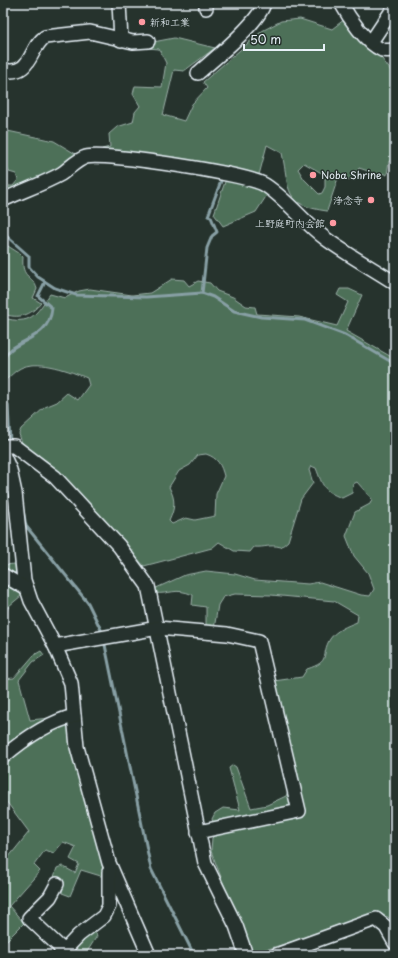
<svg xmlns="http://www.w3.org/2000/svg" width="398" height="958" viewBox="0 0 398 958" font-family="'Playpen Sans','Klee One',sans-serif">
<style>
.green{fill:#4e6f59;stroke:#9bb0a8;fill-rule:evenodd}
.lines{fill:none;stroke-linecap:round;stroke-linejoin:round}
.stream{stroke:#88a0a5;stroke-width:3}
.minor-casing{stroke:#e8f1f8;stroke-width:16}
.minor{stroke:#26332d;stroke-width:13}
.poi-dot{fill:#ff9aa2;stroke:#26332d;stroke-width:1.5}
.labels{text-anchor:middle;stroke-width:3;stroke-linejoin:round;paint-order:stroke}
.poi-label{font-size:10px;fill:#e8f1f8;stroke:#26332d;text-anchor:start}
</style>
<rect width="100%" height="100%" fill="#26332d"/>
<filter id="ink" filterUnits="userSpaceOnUse"><feTurbulence type="fractalNoise" baseFrequency=".025" numOctaves="2"/><feDisplacementMap in="SourceGraphic" scale="8" xChannelSelector="R" yChannelSelector="G"/><feConvolveMatrix kernelMatrix="1 2 1 2 8 2 1 2 1" color-interpolation-filters="sRGB"/></filter>
<g filter="url(#ink)">
<g class="green">
<path d="M300,19L332,29L345,19L355,37L379,55L395,76V161H389L387,175L382,173L380,176L368,174V171L359,168L355,180L338,178L327,211C283,205 290,191 282,153L267,145L259,175L201,166L100,154L102,149L110,147L109,134L117,127L133,122L135,112L140,106L133,94L135,86L162,87L166,63L159,49L147,48L148,43L174,38L215,48L184,71L174,70L163,115L184,121L192,104L207,88L203,82L262,31L281,21ZM304,163L325,175V187L322,193L319,194L304,179L298,169Z"/>
<polygon points="3,130 54,141 79,156 50,175 3,196 3,184 5,186 13,186 18,180 16,174 9,172 3,159"/>
<polygon points="226,179 261,188 269,192 256,212 223,226 214,214"/>
<path d="M3,243L19,253L23,257C21,280 33,274 37,289L33,298L41,303C30,316 19,319 3,314Z"/>
<path d="M172,279L184,280L189,286L198,281L210,283L217,291L233,297L246,306L255,307L257,314L299,317L337,326L348,302L337,295L340,289H349L362,295L346,331L395,359V923L388,917L379,915L268,949L253,951L247,945L211,851L212,838L216,834L212,819L215,813L223,808L240,810L229,768L233,765L236,767L251,808L267,805L286,796L296,776L274,681L302,677L307,669C332,661 320,656 330,639C336,630 347,626 357,622L358,615L334,601L271,595L235,594L223,597L218,605L214,629L206,628V607L192,605L193,595C175,587 170,595 154,593V589L185,575L206,571L235,574L255,580L308,584L320,582L361,595L370,596L374,589L368,573L354,556L346,536L355,512L370,504L372,499L357,482L353,484L352,493L342,498C323,491 323,486 316,468L311,466L309,470L313,483L301,499L288,541L281,547C269,544 265,548 254,547L250,552L234,551L219,542L212,548L144,566L52,465L22,443L19,434L21,429L45,407L57,402L67,393L78,400L89,385L87,378C70,371 41,360 23,367C15,370 10,377 3,382V318C31,325 35,316 50,294L65,298L79,291L90,289L132,295L150,293ZM206,454C218,458 221,465 224,476L216,494L215,516L195,520L186,518L172,524L169,521C175,508 176,500 169,487L179,471L190,465L198,455Z"/>
<polygon points="15,564 16,580 21,596 9,606 3,618 3,565"/>
<polygon points="41,651 44,655 33,662 19,680 30,720 60,717 69,724 101,855 104,877 81,870 70,896 62,893 64,882 54,877 57,868 62,866 75,873 79,864 70,859 76,847 63,842 54,853 45,850 34,865 40,871 9,906 24,923 3,944 3,853 8,858 29,832 3,797 3,679 14,678 34,655"/>
<polygon points="94,929 97,936 85,955 70,955 84,935"/>
</g>
<g class="lines">
<g class="stream">
<polyline points="3,233 29,256 29,267 38,277 55,288 76,295 146,297 202,293 213,297 234,311 261,317 305,320 345,335 395,364"/>
<polyline points="202,293 207,248 212,236 217,232 211,217 208,216 221,181"/>
<path d="M3,362C9,337 49,344 52,308L38,296L45,282"/>
<polyline points="3,392 8,406 10,442"/>
<polyline points="23,510 26,526 88,603 103,634"/>
<polyline points="104,640 151,869 194,955"/>
</g>
<g class="minor-casing">
<g id="minor">
<polyline points="119,3 121,40"/>
<polyline points="206,3 206,8"/>
<path d="M341,3C349,18 366,43 382,50C386,51 391,50 395,50"/>
<polyline points="371,42 395,6"/>
<path d="M3,70C32,77 29,47 45,37L90,32L133,42L148,41"/>
<path d="M198,73C214,59 260,22 264,3"/>
<path d="M3,200C22,191 43,184 61,174C69,169 76,160 86,157C105,152 248,174 265,185C288,200 304,223 326,239C348,255 372,268 395,283"/>
<polyline points="3,446 14,446 55,477 119,546 148,586 205,863 236,926 246,955"/>
<polyline points="3,454 10,470 15,493 24,580 31,601 55,646 71,683 77,747 109,863 149,955"/>
<polyline points="3,575 27,589"/>
<polyline points="55,646 158,628 227,634 259,641 299,811 198,832"/>
<path d="M3,757C23,740 49,722 74,716"/>
<polyline points="57,884 50,897 29,918 64,951"/>
<polyline points="60,955 79,935 104,916 109,906 109,872"/>
<polyline points="276,955 376,919 386,927 395,943"/>
</g>
</g>
<use href="#minor" class="minor"/>
</g>
</g>
<g class="poi-dot">
<circle cx="142" cy="22" r="4"/>
<circle cx="313" cy="175" r="4"/>
<circle cx="371" cy="200" r="4"/>
<circle cx="333" cy="223" r="4"/>
</g>
<g class="labels">
<g class="poi-label">
<text x="150" y="26">新和工業</text>
<text x="321" y="179">Noba Shrine</text>
<text x="363" y="204" text-anchor="end">浄念寺</text>
<text x="325" y="227" text-anchor="end">上野庭町内会館</text>
</g>
</g>
<rect width="398" height="958" fill="none" stroke="#26332d" stroke-width="16"/>
<rect x="8" y="8" width="382" height="942" fill="none" stroke="#e8f1f8" stroke-width="1.5" filter="url(#ink)"/>
<path d="M244 44v6h80v-6" fill="none" stroke="#e8f1f8" stroke-width="2"/>
<text x="250" y="44" font-size="12" fill="#e8f1f8" stroke="#26332d" stroke-width="3" paint-order="stroke">50 m</text>
</svg>
